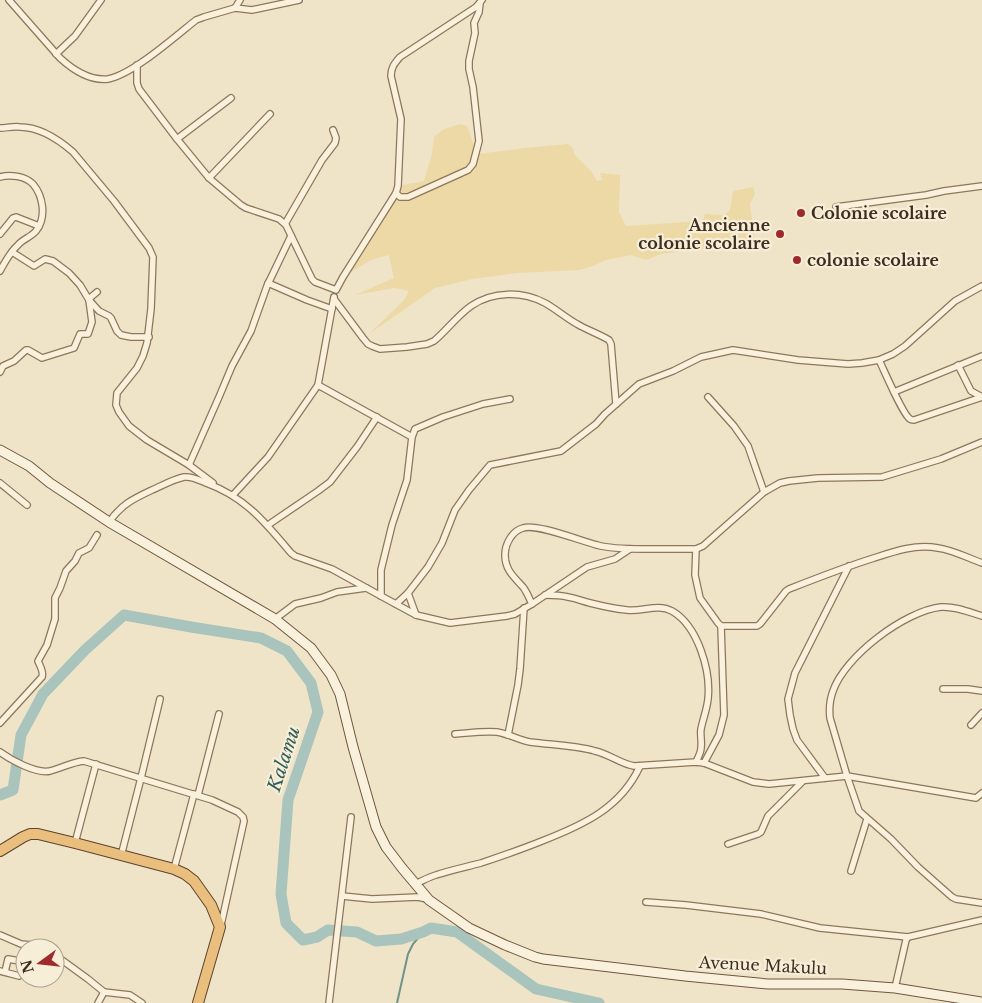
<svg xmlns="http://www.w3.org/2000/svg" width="982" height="1003" viewBox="0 0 982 1003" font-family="'Libre Baskerville',serif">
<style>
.sand{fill:#ecd9a5}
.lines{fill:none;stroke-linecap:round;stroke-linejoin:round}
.stream{stroke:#6f938a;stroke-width:2}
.river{stroke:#a9c4bc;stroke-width:11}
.minor-casing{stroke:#8d765c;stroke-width:8}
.secondary-casing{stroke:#6f573f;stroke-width:11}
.trunk-casing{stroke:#5b4430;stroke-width:12}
.minor{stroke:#faf1dc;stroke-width:5.5}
.secondary{stroke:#faf1dc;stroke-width:9}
.trunk{stroke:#eabe7c;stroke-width:10}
.poi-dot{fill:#9e2a2b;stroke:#f7eed8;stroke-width:2}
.labels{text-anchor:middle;stroke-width:4.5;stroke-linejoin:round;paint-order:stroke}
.poi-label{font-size:16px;font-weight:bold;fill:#3d2e20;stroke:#f7eed8;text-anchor:start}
.street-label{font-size:16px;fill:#3d2e20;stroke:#f7eed8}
.water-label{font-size:18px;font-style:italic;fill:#2f5d5a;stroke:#f7eed8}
</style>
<rect width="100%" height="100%" fill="#f0e4c8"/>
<polygon class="sand" points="460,124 467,126 477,154 525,148 568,144 573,148 574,154 591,171 597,181 602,180 600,173 620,175 619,212 626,226 703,221 705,214 724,215 730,210 733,191 753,187 755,194 750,204 755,245 696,249 661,254 646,260 631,255 606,260 593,266 579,270 517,273 472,279 435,288 369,334 404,300 409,291 394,288 355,295 394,278 389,255 371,260 343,277 398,186 424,181 432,154 434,137 444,129"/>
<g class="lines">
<polyline class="stream" points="397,1003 408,954 413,944 423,932"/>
<polyline class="river" points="0,795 13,790 21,735 43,694 85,650 124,615 191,627 261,638 287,651 311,683 318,712 288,800 281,894 286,923 303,940 317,937 328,930 357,932 376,941 401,939 423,932 431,928 457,932 536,989 599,1003"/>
<g class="minor-casing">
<g id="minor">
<path d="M9,0L60,58C72,69 90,81 108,79C132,75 176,36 196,20L204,17L235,8L252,10L299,0"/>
<polyline points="235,8 240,0"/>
<polyline points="56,54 75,36 101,0"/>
<path d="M137,65V83L139,89L177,139L209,178L241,205L246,208L279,219L286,225L312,279L315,282L336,290L343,277L396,193L398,186L401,119L391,76C391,67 395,63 400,57L476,7L482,0"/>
<path d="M0,128C6,128 13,126 20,127C39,127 58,139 73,152L114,201L149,248L153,257L151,309L147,343L143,356L137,368L117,393L116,405L119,412L129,426L147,440L189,465L213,483"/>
<polyline points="177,139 231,98"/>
<path d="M0,177C10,174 25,176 33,184C43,196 47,217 36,231C31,237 23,239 18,245C10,252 5,262 0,271"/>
<polyline points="209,178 270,114"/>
<polyline points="396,193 400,197 408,197 468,170 473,164 479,141 473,87 469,69 469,61 475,33 474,23 479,12 480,3"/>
<polyline points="836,207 926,195 944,191 982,186"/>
<polyline points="285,224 322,160 335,143 336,138 333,130"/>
<polyline points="0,234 13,218 16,217 39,226"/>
<polyline points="12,252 34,266 45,259 53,261 69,273 80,285 89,300 99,311 109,316 111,318 117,331 121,335 131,337 149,337"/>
<polyline points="268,283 307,300 332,309"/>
<polyline points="334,297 318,385 412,437 407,480 392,525 381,570 381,596"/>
<path d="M334,299L363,338L368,344L372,346L380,349L407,347L427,344L434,341C447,330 457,316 471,306C493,291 522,291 545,303C556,309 566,318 577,324C587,330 599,334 609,340L611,344L616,404"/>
<path d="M879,360C884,370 903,415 910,419C911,420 912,420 914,420L982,397"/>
<polyline points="958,365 971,391 982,397"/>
<polyline points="0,372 3,366 14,361 26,350 28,350 42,358 74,348 80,334 88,334 92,322 89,300 91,297 97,292"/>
<polyline points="894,392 982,356"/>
<polyline points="708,397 734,426 748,446 764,492"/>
<polyline points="412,437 415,429 443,417 483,404 510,399"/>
<polyline points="189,465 219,397 232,366 251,331 267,286 291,236"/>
<polyline points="0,483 27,505"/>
<polyline points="233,495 268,457 318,385"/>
<path d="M109,522C122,504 133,499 152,490C161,486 174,479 184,477C192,476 199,480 206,483C245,497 265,522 291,553L295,556L332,569L381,596L416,615L450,623L507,616L515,614L532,604C529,598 527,592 523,587C514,577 505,570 505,555C505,544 512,531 523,528C536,523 581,541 597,545C611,549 628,549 643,549C660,549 678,549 696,549L695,575L700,598L718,623L721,626H757L760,624L786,591L789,589C817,578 845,567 874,558C895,551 915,544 938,548C953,550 968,558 982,563"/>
<polyline points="268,525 318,491 330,482 357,447 377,417"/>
<polyline points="696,549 703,546 764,492 780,483 789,481 818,478 882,477 941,459 982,442"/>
<polyline points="408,593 416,615"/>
<path d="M545,595C553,595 560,595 568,597C575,598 582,601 590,603C602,606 615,609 627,610C642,612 658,603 672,611C698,626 711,671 708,699C707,709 703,719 701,729C700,735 702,741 701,748C701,752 698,758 696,762"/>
<polyline points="396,604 408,593 428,567 442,543 455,510 469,490 490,465 561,451 596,424 605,414 639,384 673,371 701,357 733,350 798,360 848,364 862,363 879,360 893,354 905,346 955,301 982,286"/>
<polyline points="532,604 587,567 615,559 630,549"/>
<path d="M982,616C969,612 955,606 941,607C905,611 845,656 833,691C830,699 829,709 830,718L847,776L859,811L891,839L918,867L952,897L956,899L982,903"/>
<polyline points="275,619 295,604 321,598 337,592 366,588"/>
<polyline points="943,689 968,689 982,691"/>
<path d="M0,723L42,677C44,672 40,666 38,661L47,645L55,619V598L60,588L66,571L75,561L79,553L89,548L97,535"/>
<polyline points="971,725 982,713"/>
<path d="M455,734C469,733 483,731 497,732C509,734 519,740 530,742C552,745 574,745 595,751C609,754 621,764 634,766L696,762L704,763L753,782L769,784L847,776L976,798L982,793"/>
<polyline points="508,735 518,685 520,669 524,608"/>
<path d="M0,752C11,760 36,774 50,771C62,768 72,762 84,761L212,800L238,812L243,817L244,821L221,925"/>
<polyline points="704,763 719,735 724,715 721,626"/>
<polyline points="825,778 797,740 793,729 790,715 788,699 795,673 849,566"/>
<polyline points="198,795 219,714"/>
<polyline points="75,843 96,764"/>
<polyline points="728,844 758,834 761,832 768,816 802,782"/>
<polyline points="121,856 141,778 160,699"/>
<polyline points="174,869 194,794"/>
<polyline points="851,871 867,819"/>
<path d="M415,884C422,881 429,877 436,875C451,870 466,867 481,863C502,856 522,849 542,841C583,825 621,808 640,766"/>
<polyline points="342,896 372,899 418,897 427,899"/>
<polyline points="646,902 686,905 761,914 820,928 908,937"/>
<polyline points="0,935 21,944 32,945 41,948"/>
<polyline points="55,955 88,979 104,992 130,995 142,1003"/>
<polyline points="0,971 19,976"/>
<polyline points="5,972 8,959 25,962"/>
<polyline points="895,988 906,940 908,937 982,920"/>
<polyline points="98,1003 104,992"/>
<polyline points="329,1003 351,817"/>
</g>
</g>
<g class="secondary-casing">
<polyline id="secondary" points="0,450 29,466 50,483 109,522 275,619 311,648 331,675 340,694 353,747 376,827 386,847 402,868 429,900 469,928 505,945 535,957 543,959 685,976 768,984 842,984 895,988 982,1002"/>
</g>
<g class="trunk-casing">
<polyline id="trunk" points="0,851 23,837 30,834 38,834 75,843 174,869 185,874 194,881 211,905 220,927 198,1003"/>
</g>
<use href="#minor" class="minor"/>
<use href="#secondary" class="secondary"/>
<use href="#trunk" class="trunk"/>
</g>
<g class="poi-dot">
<circle cx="801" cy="213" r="5"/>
<circle cx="780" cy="234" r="5"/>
<circle cx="797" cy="260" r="5"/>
</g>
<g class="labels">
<g class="poi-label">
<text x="811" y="219">Colonie scolaire</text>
<text x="770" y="231" text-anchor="end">Ancienne<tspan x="770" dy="18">colonie scolaire</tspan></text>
<text x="807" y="266">colonie scolaire</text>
</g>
<g class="street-label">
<text transform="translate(763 965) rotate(3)" y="6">Avenue Makulu</text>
</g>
<g class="water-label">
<text transform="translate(284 759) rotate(-72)" y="6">Kalamu</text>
</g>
</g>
<g transform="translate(40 963) rotate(255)"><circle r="24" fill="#f7eed8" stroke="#ada18e"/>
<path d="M0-4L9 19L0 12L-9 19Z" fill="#9e2a2b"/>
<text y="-8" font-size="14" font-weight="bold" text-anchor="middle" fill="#3d2e20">N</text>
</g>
</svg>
